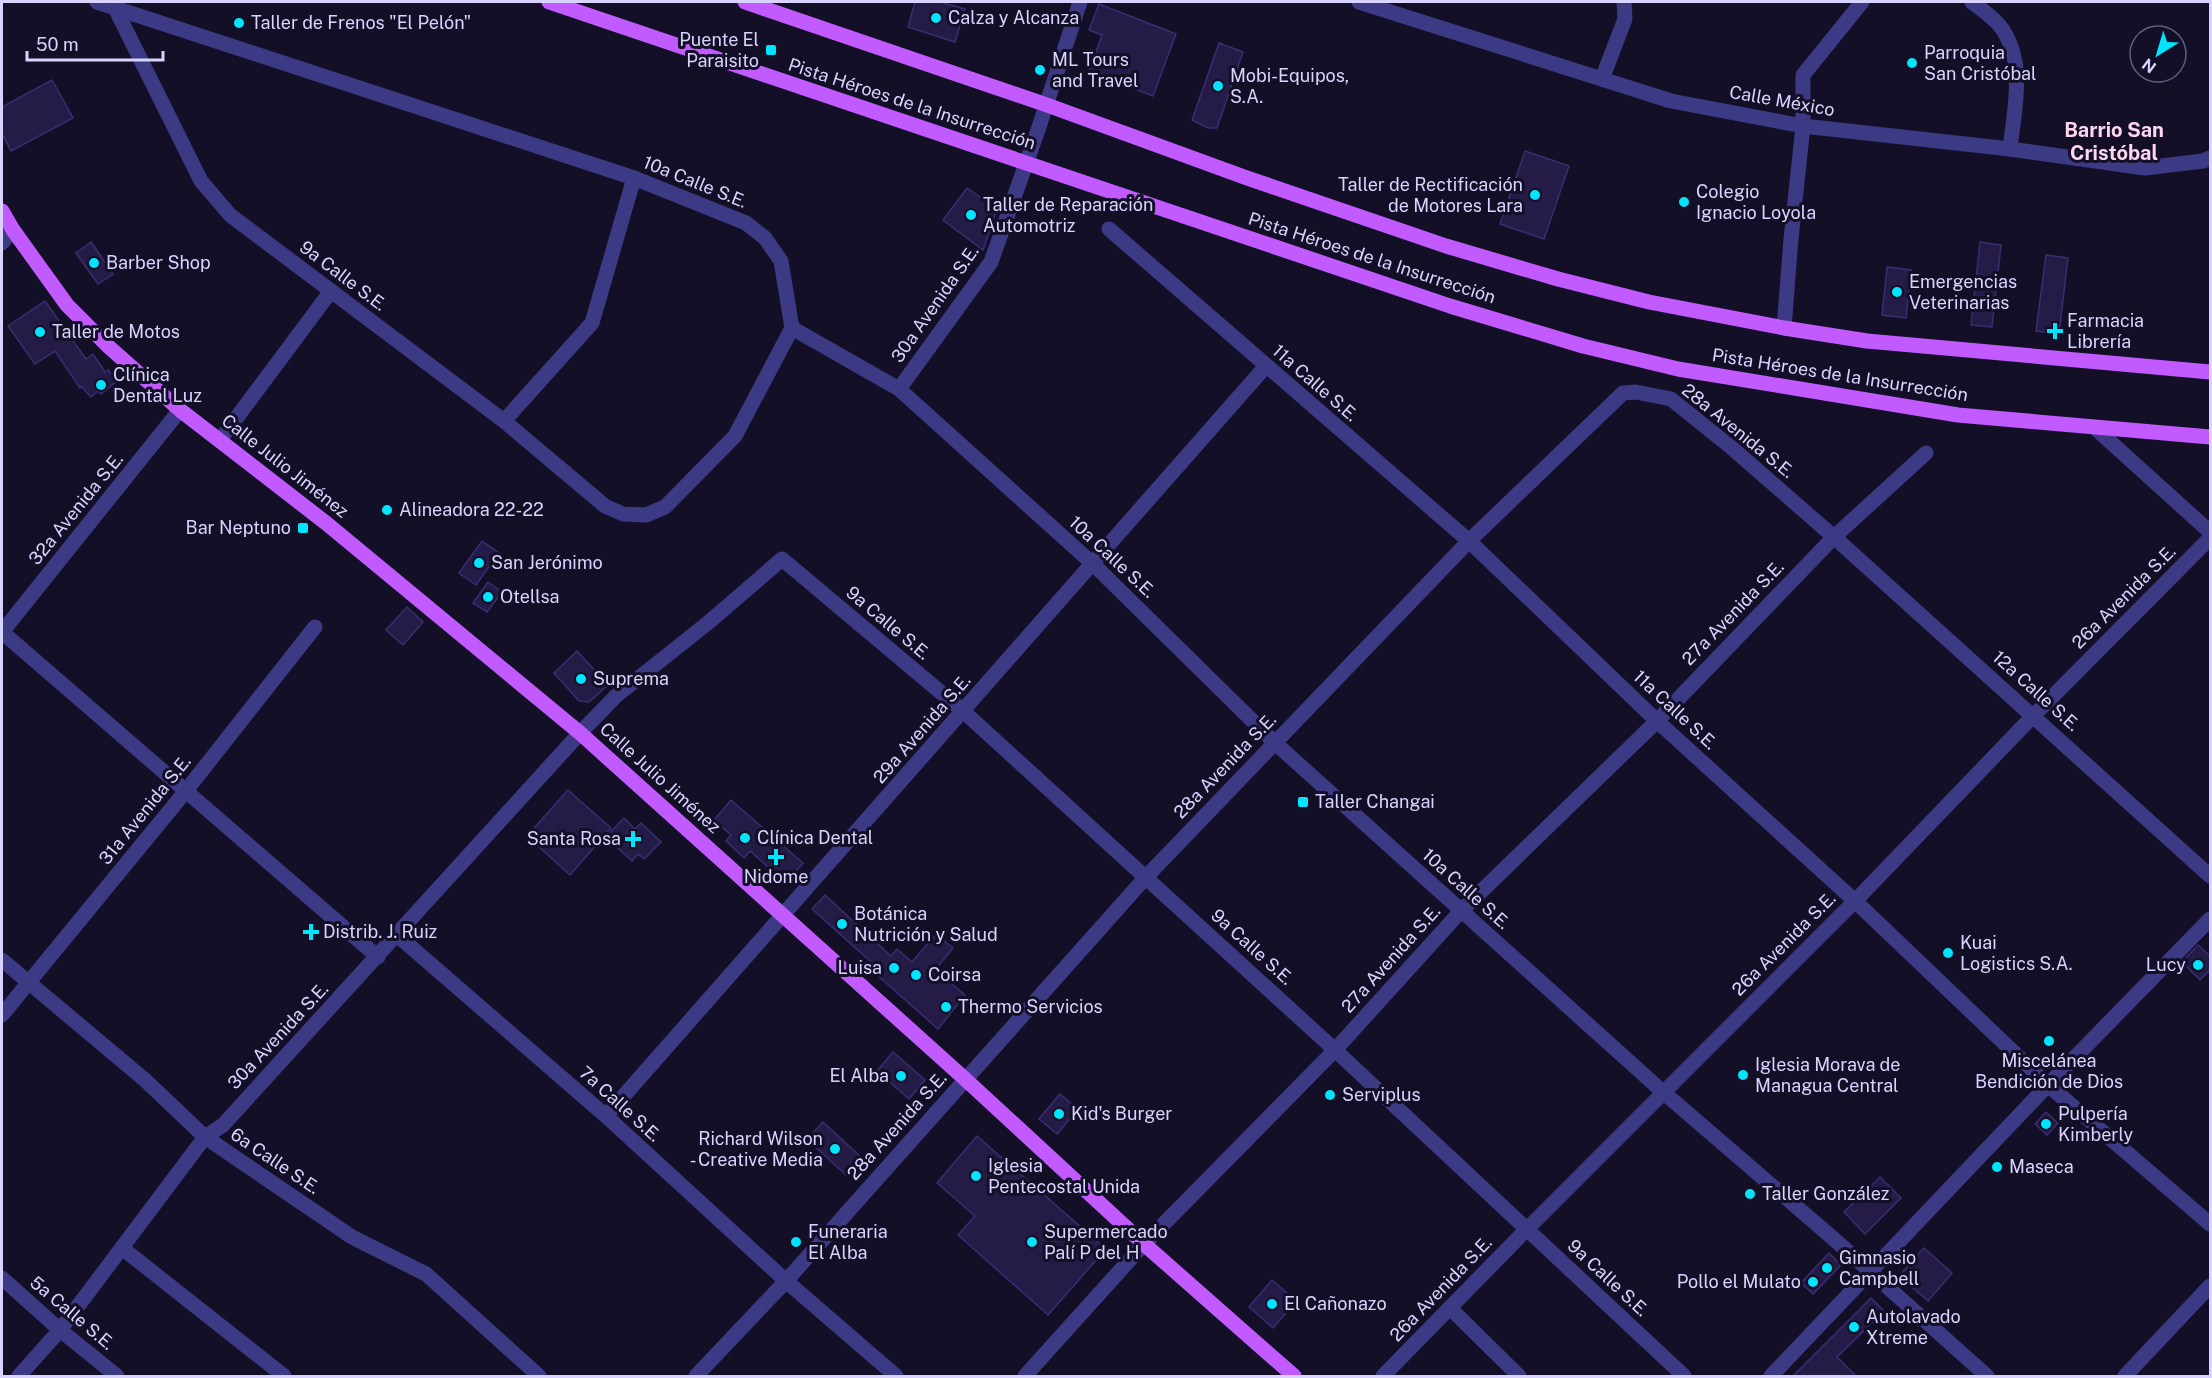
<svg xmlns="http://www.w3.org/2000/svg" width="2212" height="1378" viewBox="0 0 2212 1378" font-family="'Public Sans',sans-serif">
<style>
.building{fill:#241b47;stroke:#3b2d73;stroke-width:1.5}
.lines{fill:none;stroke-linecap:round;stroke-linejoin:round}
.minor{stroke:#3d3a85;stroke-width:15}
.major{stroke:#c25bff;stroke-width:15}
.poi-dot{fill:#00e5ff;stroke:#130f26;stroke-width:2}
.labels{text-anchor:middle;stroke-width:6;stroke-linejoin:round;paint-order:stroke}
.poi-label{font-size:18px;fill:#d9d4ff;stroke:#130f26;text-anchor:start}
.street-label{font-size:18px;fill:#d9d4ff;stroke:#130f26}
.neighbourhood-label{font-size:20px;font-weight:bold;fill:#ffd6f0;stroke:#130f26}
</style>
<rect width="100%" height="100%" fill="#130f26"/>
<g class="building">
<polygon points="915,2 940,2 965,9 955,42 908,27"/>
<polygon points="1099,4 1176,34 1153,96 1089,71 1102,35 1089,30"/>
<polygon points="1219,43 1243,52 1217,128 1208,128 1192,120"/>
<polygon points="52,80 73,118 11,151 2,133 2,107"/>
<polygon points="1525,151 1569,166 1544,239 1500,224"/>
<polygon points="967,188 997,209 983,250 943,220"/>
<polygon points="91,242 113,274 98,284 76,253"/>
<polygon points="1980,242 2001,245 1992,327 1971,325"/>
<polygon points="2046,255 2068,258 2059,334 2036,331"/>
<polygon points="1887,267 1911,270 1906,318 1882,315"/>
<polygon points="45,301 86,359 93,354 105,372 108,370 117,381 101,394 98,391 91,397 81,386 80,388 55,351 35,364 8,326"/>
<polygon points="482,541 499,553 476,585 459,573"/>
<polygon points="488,582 502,592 487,612 473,603"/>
<polygon points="407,607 423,622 403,645 386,630"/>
<polygon points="577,651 608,685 589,702 579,701 554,673"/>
<polygon points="568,790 611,828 570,875 527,836"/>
<polygon points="731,800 803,863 791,877 784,879 779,877 750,851 744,858 726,841 731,835 714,820"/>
<polygon points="624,818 635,829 641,823 661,842 644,859 638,854 632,861 606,837"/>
<polygon points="825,895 891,956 897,949 912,962 936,934 953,948 935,970 965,995 938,1029 876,974 880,970 812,909"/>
<polygon points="2198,945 2211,957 2211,969 2200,980 2182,962"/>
<polygon points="893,1052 925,1080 909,1099 877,1071"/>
<polygon points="1060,1094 1078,1109 1057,1134 1039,1119"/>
<polygon points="2046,1112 2058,1123 2047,1135 2035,1124"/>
<polygon points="823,1122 863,1159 847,1176 807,1139"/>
<polygon points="977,1136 1106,1249 1048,1315 958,1235 975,1216 937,1183"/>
<polygon points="1880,1177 1901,1198 1865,1234 1844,1212"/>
<polygon points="1924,1248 1952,1273 1928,1301 1899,1276"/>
<polygon points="1829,1253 1841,1265 1813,1294 1801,1283"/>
<polygon points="1272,1280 1296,1301 1273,1328 1249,1307"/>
<polygon points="1871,1298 1884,1311 1837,1357 1857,1377 1792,1377"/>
</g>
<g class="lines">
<g class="minor">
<polyline points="97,2 634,178 746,223 765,238 781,261 792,328"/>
<polyline points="1359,2 1671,101 1803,126 2010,149 2145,168 2203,161 2210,158"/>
<path d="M1972,2C1981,9 1993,17 2000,26C2027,61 2014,110 2010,149"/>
<polyline points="114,6 201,181 230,215 504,421 605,506 623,514 646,515 665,507 735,436 792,328"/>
<polyline points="1602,79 1625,19 1624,2"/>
<polyline points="1109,229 1469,541 1657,721 1855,901 2048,1085 2210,1224"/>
<polyline points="2,243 13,230"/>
<polyline points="792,328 899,389 1093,564 1274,742 1663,1092 1835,1240 1987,1376"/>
<polyline points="1784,328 1791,239 1803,126 1803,75 1862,2"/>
<polyline points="899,389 991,262 1038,130 1080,2"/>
<polyline points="504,421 592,323 634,178"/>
<polyline points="2095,428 2210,532"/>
<polyline points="220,440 331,291"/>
<polyline points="2,632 378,957"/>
<polyline points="2,632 180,410"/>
<polyline points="397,935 606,1116 786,1281 896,1376"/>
<polyline points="2,960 145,1080 205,1137 352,1237 426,1274 539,1376"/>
<polyline points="2,1015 185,792 315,627"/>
<polyline points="606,1116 1266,366"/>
<polyline points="122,1248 284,1376"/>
<polyline points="2,1278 60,1330 117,1376"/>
<polyline points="1450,1308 1519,1376"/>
<polyline points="19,1376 60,1330 205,1137 223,1125 580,733 616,696 709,622 782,559 963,711 1335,1050 1684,1376"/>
<polyline points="696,1376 786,1281 1146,877 1469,541 1623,393 1636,392 1671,399 1732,448 1834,537 2210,876"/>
<polyline points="1025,1376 1144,1244 1335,1050 1461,911 1657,721 1834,537 1926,453"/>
<polyline points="1383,1376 1527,1229 1855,901 2034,715 2210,538"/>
<polyline points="1771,1376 2048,1085 2210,919"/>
<polyline points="2125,1376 2210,1286"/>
</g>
<g class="major">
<polyline points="549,2 1450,306 1583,346 1678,369 1958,415 2210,437"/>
<polyline points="745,2 1047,105 1247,178 1446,246 1558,279 1649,302 1784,328 1867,341 2210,372"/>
<polyline points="2,211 13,230 67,305 109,347 180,410 326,523 580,733 965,1079 1144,1244 1294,1376"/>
</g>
</g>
<g class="poi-dot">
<circle cx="936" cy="18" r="6"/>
<circle cx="239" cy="23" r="6"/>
<rect x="765" y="44" width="12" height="12" rx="3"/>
<circle cx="1912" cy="63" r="6"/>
<circle cx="1040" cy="70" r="6"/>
<circle cx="1218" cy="86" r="6"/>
<circle cx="1535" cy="195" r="6"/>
<circle cx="1684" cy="202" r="6"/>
<circle cx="971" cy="215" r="6"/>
<circle cx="94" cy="263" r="6"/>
<circle cx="1897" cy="292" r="6"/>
<path d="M2052 322h6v6h6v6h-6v6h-6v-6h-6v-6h6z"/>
<circle cx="40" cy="332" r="6"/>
<circle cx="101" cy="385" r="6"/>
<circle cx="387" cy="510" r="6"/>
<rect x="297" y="522" width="12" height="12" rx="3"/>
<circle cx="479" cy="563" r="6"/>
<circle cx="488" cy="597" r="6"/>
<circle cx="581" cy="679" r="6"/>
<rect x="1297" y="796" width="12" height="12" rx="3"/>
<circle cx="745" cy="838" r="6"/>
<path d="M630 830h6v6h6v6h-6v6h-6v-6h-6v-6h6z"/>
<path d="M773 848h6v6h6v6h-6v6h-6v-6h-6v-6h6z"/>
<circle cx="842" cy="924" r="6"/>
<path d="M308 923h6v6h6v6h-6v6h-6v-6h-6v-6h6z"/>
<circle cx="1948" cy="953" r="6"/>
<circle cx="2198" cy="965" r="6"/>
<circle cx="894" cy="968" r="6"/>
<circle cx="916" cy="975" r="6"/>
<circle cx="946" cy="1007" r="6"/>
<circle cx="2049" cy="1041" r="6"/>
<circle cx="1743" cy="1075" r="6"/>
<circle cx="901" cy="1076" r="6"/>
<circle cx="1330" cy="1095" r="6"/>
<circle cx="1059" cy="1114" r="6"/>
<circle cx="2046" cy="1124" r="6"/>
<circle cx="835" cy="1149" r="6"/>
<circle cx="1997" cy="1167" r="6"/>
<circle cx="976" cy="1176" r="6"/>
<circle cx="1750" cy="1194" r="6"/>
<circle cx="796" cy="1242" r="6"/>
<circle cx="1032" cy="1242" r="6"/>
<circle cx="1827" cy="1268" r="6"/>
<circle cx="1813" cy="1282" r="6"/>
<circle cx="1272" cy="1304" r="6"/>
<circle cx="1854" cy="1327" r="6"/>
</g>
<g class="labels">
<g class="poi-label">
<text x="948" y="24">Calza y Alcanza</text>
<text x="251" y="29">Taller de Frenos "El Pelón"</text>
<text x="759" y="46" text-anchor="end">Puente El<tspan x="759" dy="21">Paraisito</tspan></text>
<text x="1924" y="59">Parroquia<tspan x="1924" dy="21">San Cristóbal</tspan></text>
<text x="1052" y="66">ML Tours<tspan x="1052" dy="21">and Travel</tspan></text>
<text x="1230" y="82">Mobi-Equipos,<tspan x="1230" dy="21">S.A.</tspan></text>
<text x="1523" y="191" text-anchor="end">Taller de Rectificación<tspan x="1523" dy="21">de Motores Lara</tspan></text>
<text x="1696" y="198">Colegio<tspan x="1696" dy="21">Ignacio Loyola</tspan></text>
<text x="983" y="211">Taller de Reparación<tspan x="983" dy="21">Automotriz</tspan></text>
<text x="106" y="269">Barber Shop</text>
<text x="1909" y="288">Emergencias<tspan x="1909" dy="21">Veterinarias</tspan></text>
<text x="2067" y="327">Farmacia<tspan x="2067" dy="21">Librería</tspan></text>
<text x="52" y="338">Taller de Motos</text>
<text x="113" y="381">Clínica<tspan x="113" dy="21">Dental Luz</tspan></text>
<text x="399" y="516">Alineadora 22-22</text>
<text x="291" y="534" text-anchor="end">Bar Neptuno</text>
<text x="491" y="569">San Jerónimo</text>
<text x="500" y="603">Otellsa</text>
<text x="593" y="685">Suprema</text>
<text x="1315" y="808">Taller Changai</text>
<text x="757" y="844">Clínica Dental</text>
<text x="621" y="845" text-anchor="end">Santa Rosa</text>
<text x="776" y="883" text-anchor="middle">Nidome</text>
<text x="854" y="920">Botánica<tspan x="854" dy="21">Nutrición y Salud</tspan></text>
<text x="323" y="938">Distrib. J. Ruiz</text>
<text x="1960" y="949">Kuai<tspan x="1960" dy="21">Logistics S.A.</tspan></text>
<text x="2186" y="971" text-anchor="end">Lucy</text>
<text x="882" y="974" text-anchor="end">Luisa</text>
<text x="928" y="981">Coirsa</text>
<text x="958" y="1013">Thermo Servicios</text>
<text x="2049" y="1067" text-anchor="middle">Miscelánea<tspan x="2049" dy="21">Bendición de Dios</tspan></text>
<text x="1755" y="1071">Iglesia Morava de<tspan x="1755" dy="21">Managua Central</tspan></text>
<text x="889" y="1082" text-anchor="end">El Alba</text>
<text x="1342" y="1101">Serviplus</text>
<text x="1071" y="1120">Kid's Burger</text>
<text x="2058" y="1120">Pulpería<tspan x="2058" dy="21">Kimberly</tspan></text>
<text x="823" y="1145" text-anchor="end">Richard Wilson<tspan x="823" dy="21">- Creative Media</tspan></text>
<text x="988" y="1172">Iglesia<tspan x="988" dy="21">Pentecostal Unida</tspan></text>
<text x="2009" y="1173">Maseca</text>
<text x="1762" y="1200">Taller González</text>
<text x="808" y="1238">Funeraria<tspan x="808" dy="21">El Alba</tspan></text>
<text x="1044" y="1238">Supermercado<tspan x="1044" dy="21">Palí P del H</tspan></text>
<text x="1839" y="1264">Gimnasio<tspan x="1839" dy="21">Campbell</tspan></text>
<text x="1801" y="1288" text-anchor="end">Pollo el Mulato</text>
<text x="1284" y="1310">El Cañonazo</text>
<text x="1866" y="1323">Autolavado<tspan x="1866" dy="21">Xtreme</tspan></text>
</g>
<g class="street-label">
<text transform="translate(1782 101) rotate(10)" y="6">Calle México</text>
<text transform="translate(912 104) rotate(18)" y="6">Pista Héroes de la Insurrección</text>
<text transform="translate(695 182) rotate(22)" y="6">10a Calle S.E.</text>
<text transform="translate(1372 258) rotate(18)" y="6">Pista Héroes de la Insurrección</text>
<text transform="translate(343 276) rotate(37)" y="6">9a Calle S.E.</text>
<text transform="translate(935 304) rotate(-55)" y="6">30a Avenida S.E.</text>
<text transform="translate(1840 375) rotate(9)" y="6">Pista Héroes de la Insurrección</text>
<text transform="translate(1315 383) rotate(41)" y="6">11a Calle S.E.</text>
<text transform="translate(1738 431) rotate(39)" y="6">28a Avenida S.E.</text>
<text transform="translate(285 466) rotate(38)" y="6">Calle Julio Jiménez</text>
<text transform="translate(76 509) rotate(-51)" y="6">32a Avenida S.E.</text>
<text transform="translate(1112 557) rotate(43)" y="6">10a Calle S.E.</text>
<text transform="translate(2124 597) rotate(-45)" y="6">26a Avenida S.E.</text>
<text transform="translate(1733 613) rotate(-46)" y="6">27a Avenida S.E.</text>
<text transform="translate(888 623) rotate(40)" y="6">9a Calle S.E.</text>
<text transform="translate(2036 691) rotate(42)" y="6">12a Calle S.E.</text>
<text transform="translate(1675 710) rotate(43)" y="6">11a Calle S.E.</text>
<text transform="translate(922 729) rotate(-49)" y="6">29a Avenida S.E.</text>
<text transform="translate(1225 766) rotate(-46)" y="6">28a Avenida S.E.</text>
<text transform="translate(660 778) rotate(42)" y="6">Calle Julio Jiménez</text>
<text transform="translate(145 810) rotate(-51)" y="6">31a Avenida S.E.</text>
<text transform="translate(1466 889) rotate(42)" y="6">10a Calle S.E.</text>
<text transform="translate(1784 944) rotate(-45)" y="6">26a Avenida S.E.</text>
<text transform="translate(1252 947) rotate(42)" y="6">9a Calle S.E.</text>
<text transform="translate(1391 959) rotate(-48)" y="6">27a Avenida S.E.</text>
<text transform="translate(278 1036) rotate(-47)" y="6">30a Avenida S.E.</text>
<text transform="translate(620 1104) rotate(42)" y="6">7a Calle S.E.</text>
<text transform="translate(897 1126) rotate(-48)" y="6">28a Avenida S.E.</text>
<text transform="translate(275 1161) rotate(34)" y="6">6a Calle S.E.</text>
<text transform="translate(1608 1278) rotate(43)" y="6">9a Calle S.E.</text>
<text transform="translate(1441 1289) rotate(-46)" y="6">26a Avenida S.E.</text>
<text transform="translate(72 1313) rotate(40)" y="6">5a Calle S.E.</text>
</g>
<g class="neighbourhood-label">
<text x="2114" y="137">Barrio San<tspan x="2114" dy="23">Cristóbal</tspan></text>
</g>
</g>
<rect width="2212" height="1378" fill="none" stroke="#d9d4ff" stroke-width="6"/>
<g transform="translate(2158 54) rotate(217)"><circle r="28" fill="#130f26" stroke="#625e7d" stroke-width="1.5"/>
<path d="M0-4.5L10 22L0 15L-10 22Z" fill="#00e5ff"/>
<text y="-9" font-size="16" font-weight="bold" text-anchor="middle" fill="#d9d4ff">N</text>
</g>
<path d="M27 51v9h136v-9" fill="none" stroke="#d9d4ff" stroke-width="3"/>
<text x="36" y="51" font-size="18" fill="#d9d4ff" stroke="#130f26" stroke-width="4.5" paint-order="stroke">50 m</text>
</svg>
